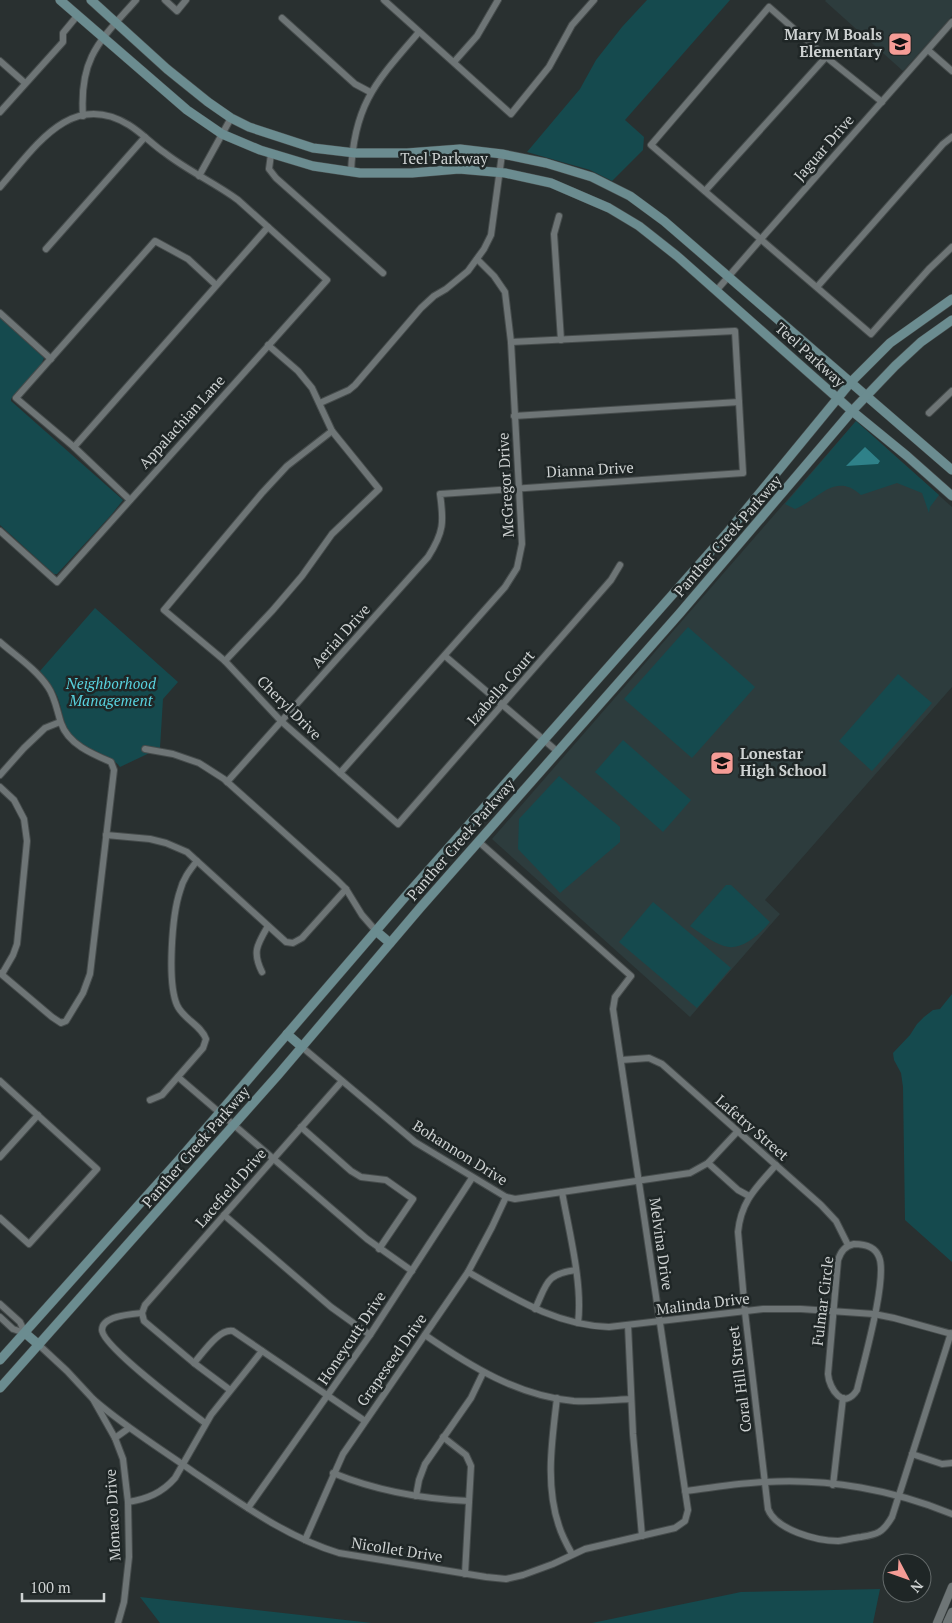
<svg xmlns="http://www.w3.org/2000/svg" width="952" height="1623" viewBox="0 0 952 1623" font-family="'PT Serif',serif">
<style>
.built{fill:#2d3c3d}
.green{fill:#154a4e}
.water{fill:#2f8189}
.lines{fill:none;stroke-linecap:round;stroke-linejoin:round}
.minor-casing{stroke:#464c4c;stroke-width:8}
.tertiary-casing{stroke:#464c4c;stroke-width:9}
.secondary-casing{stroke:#464c4c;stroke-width:10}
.minor{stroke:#6e7576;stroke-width:6}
.tertiary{stroke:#6e7576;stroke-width:8}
.secondary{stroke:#6b8c90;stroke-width:9}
.labels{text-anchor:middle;stroke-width:5;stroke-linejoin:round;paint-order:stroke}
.poi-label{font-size:15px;font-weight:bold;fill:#ced2d2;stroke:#1f2626;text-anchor:end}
.street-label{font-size:15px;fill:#ced2d2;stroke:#1f2626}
.park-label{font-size:15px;font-style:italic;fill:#58d2de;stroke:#1f2626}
</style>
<rect width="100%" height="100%" fill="#293030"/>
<g class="built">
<polygon points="826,0 952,0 952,16 903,71 825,1"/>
<polygon points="856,421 952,507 952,687 765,900 780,914 690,1017 492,839"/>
</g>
<g class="green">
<polygon points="647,0 730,0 625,120 644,137 643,150 612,181 590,170 527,152 580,89 596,60 622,27"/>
<polygon points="0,318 44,358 41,365 11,399 11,401 123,500 112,514 57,574 54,574 0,525"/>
<path d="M856,421L939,495L930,507L929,513L922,493L897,483L861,495C835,471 818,500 795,509L785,504Z"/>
<path d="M95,608L178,682L163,699L160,748L120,767C110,753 85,751 71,734C63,724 63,713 59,701C56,690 47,680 40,671Z"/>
<polygon points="688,627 755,687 692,758 624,699"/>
<polygon points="898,674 932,703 872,771 839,741"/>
<polygon points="623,740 691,800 663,832 595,772"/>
<polygon points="559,776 620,827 620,842 560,893 518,849 519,819"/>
<path d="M726,885H731L770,922C761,933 741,952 724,946C712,942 700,933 690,926Z"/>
<polygon points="653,902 731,968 697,1008 619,942"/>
<polygon points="952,994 952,1262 905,1220 903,1087 901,1073 894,1060 893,1053 910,1035 917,1024 924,1017 933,1010 940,1009"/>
<polygon points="880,1589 873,1623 592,1623 741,1592"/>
<polygon points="140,1597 372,1623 160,1623"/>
</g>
<polygon class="water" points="865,447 880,461 878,464 846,466"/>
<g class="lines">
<g class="minor-casing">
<g id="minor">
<polyline points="165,0 177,11 186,0"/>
<polyline points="384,0 511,114 549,67 572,25 594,0"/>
<polyline points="282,18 355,84 370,92"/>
<polyline points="928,50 952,71"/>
<polyline points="0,61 25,83"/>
<polyline points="454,62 477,36 498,0"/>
<polyline points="882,102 826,57 769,7 651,145 871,334 929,269 952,247"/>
<polyline points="0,112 63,42 63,33 77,16"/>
<path d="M83,116C79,57 100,41 136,0"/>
<polyline points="271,154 269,169 276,178 383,273"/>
<path d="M351,172C354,103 377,81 419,32"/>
<polyline points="199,176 231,118"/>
<path d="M0,187C34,149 70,89 129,125C142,133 153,145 165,153C188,171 215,183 238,200L327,280L57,582L0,531"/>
<polyline points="705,191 826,57"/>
<polyline points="559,216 554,234 561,340"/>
<polyline points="46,249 145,137"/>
<polyline points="817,287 943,144 952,137"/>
<polyline points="716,291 761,239 952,22"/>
<polyline points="0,313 51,359"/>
<polyline points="320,403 349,390 355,385 421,308 434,296 446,289 468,271 484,249 491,235 502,154"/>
<polyline points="929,413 952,391"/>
<polyline points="514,416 739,402"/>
<polyline points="332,431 287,466 262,493 164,610 225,661 281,721 398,824 611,580 620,565"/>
<polyline points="74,447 268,227"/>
<polyline points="130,500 74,447 16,398 155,241 188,259 216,285"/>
<path d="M0,642C16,656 36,669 48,687C55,697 57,711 61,723C68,744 92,754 111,762L114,770L90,974L83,993L66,1021L61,1023L52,1017L0,973"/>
<polyline points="445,656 558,752"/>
<polyline points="225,661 272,611 302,576 332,534 379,489 332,431 312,388 298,371 268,345"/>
<polyline points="145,749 173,754 199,763 224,779 337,880 346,889 362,915 376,931"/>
<polyline points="340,773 505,587 517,568 522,544 511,342 505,292 494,276 477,259"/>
<polyline points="0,775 24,748 45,728 60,722"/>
<path d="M227,782L428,557C444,532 444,522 440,494L743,473L735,331L511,342"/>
<polyline points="0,787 14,800 24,819 27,841 17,944 13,955 2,974"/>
<polyline points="106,835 150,839 166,843 187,852 286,942 293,943 302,938 346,889"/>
<path d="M262,972C252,952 257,945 268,926"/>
<polyline points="302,1047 415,1142 506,1197 515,1199 690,1173 708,1163 737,1132"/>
<polyline points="621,1060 649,1058 662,1064 821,1205 836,1221 848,1245"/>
<polyline points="178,1077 367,1239 412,1271"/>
<polyline points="0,1081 97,1169 29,1244 0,1218"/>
<path d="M150,1100L162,1095L203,1048L206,1039C201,1025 183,1019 177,1005C167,982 172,915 180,891C183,879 189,871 197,861"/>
<polyline points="301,1127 351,1171 361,1177 386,1180 413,1199 379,1249"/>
<polyline points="0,1157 38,1115"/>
<polyline points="708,1163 738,1190 749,1196"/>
<path d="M776,1165C756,1188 741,1201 738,1232L745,1312L768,1509C776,1530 817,1541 838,1541C846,1540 853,1538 861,1537C867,1536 874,1535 879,1532C885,1529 888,1523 892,1517L951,1333"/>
<path d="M562,1192C569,1231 583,1285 578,1323"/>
<polyline points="224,1215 331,1307 370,1335"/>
<path d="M854,1244C864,1244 875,1246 879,1257C888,1278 863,1364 857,1390C844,1411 829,1389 828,1374L838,1260C841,1251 845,1246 854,1244Z"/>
<path d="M468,1272C514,1298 555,1325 609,1327L763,1309H801L874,1314L894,1318L952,1334"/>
<polyline points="0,1304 20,1322 25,1333"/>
<path d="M535,1309C547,1284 545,1274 576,1270"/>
<polyline points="142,1313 145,1305 342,1081"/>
<path d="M142,1313C131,1314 102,1316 102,1330C102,1346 189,1411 205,1423"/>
<polyline points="142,1313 144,1321 194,1363 230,1390"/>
<polyline points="0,1317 13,1329 25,1333"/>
<polyline points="628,1325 633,1434 642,1536"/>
<path d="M425,1335C470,1366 518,1396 574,1401C593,1402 612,1400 631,1399"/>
<polyline points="39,1345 67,1371 93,1399 115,1438 123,1459 128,1502 129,1557 124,1602 118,1623"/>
<path d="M194,1363C203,1353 219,1328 233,1331L365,1421"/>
<path d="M557,1398C552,1440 545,1485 559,1526C562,1536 567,1545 572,1554"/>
<path d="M93,1399C125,1427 161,1449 195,1473C240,1503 286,1537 339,1553L486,1577L506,1579L523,1575L553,1564L585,1549L675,1528L685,1521L688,1510L613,1009L615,997L631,976L479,842"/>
<polyline points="443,1437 466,1455 471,1466 465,1574"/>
<polyline points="115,1438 129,1428"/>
<polyline points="912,1454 942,1464 952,1463"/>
<path d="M333,1473C377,1491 422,1499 469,1501"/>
<polyline points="833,1485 843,1398"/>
<path d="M685,1491C711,1488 738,1483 765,1482C828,1478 894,1490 952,1514"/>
<polyline points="416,1496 419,1480 425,1464 471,1398 483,1373"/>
<path d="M128,1502C147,1499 162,1493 175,1478L211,1415L262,1351"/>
<polyline points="248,1508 370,1335 472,1178"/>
<polyline points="305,1540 343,1454 468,1272 492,1227 506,1197"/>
</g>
</g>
<g class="tertiary-casing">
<g id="tertiary">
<polyline points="937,1623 952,1587"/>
<polyline points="947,1623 952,1612"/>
</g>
</g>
<g class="secondary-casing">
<g id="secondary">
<polyline points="60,0 187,110 222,134 260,150 313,166 360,173 412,173 459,169 505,173 551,183 609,208 639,226 677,256 852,411 907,456 952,496"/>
<polyline points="91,0 167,69 208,102 231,118 249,127 313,148 355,153 407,153 460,149 502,154 546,163 592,177 630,196 664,221 952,470"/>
<polyline points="376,931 390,943"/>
<polyline points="287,1034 302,1047"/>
<polyline points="25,1333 39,1345"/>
<polyline points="0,1360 178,1161 405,897 727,533 851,382 890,343 952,299"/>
<polyline points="0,1388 278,1075 420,908 680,613 852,411 895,366 921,342 952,320"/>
</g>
</g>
<use href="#minor" class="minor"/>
<use href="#tertiary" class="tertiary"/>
<use href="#secondary" class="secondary"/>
</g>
<defs>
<g id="school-square" transform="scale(1.25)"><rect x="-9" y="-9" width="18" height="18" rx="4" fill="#f59c96" stroke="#1f2626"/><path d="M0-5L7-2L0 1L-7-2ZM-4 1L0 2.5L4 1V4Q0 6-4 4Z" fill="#111"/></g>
</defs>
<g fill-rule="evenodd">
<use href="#school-square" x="900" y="44"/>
<use href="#school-square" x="722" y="763"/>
</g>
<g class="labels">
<g class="poi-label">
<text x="882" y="40">Mary M Boals<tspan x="882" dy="17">Elementary</tspan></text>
<text x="740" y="759" text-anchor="start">Lonestar<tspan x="740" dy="17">High School</tspan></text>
</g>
<g class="street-label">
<text transform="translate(824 148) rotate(-49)" y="5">Jaguar Drive</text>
<text x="444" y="164">Teel Parkway</text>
<text transform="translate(810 355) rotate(42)" y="5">Teel Parkway</text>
<text transform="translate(182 422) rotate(-48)" y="5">Appalachian Lane</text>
<text transform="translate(590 470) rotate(-3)" y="5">Dianna Drive</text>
<text transform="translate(506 485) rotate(-93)" y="5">McGregor Drive</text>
<text transform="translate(728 536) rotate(-49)" y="5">Panther Creek Parkway</text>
<text transform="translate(341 636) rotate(-48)" y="5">Aerial Drive</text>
<text transform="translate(501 688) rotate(-49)" y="5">Izabella Court</text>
<text transform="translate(289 708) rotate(45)" y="5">Cheryl Drive</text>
<text transform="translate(461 840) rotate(-49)" y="5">Panther Creek Parkway</text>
<text transform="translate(752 1128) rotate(41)" y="5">Lafetry Street</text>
<text transform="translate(196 1147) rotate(-49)" y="5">Panther Creek Parkway</text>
<text transform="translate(460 1153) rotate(32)" y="5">Bohannon Drive</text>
<text transform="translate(231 1188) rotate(-49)" y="5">Lacefield Drive</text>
<text transform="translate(661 1244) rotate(82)" y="5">Melvina Drive</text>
<text transform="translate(823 1301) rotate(-83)" y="5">Fulmar Circle</text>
<text transform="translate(703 1304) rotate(-7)" y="5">Malinda Drive</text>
<text transform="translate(352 1338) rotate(-56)" y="5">Honeycutt Drive</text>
<text transform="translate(392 1360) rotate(-55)" y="5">Grapeseed Drive</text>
<text transform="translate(740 1379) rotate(-97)" y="5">Coral Hill Street</text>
<text transform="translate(113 1515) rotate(-93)" y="5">Monaco Drive</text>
<text transform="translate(397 1550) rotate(9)" y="5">Nicollet Drive</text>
</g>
<g class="park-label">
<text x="111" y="689">Neighborhood<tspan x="111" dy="17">Management</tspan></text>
</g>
</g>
<g transform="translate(907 1578) rotate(131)"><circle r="24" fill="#1f2626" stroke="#656b6b"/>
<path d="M0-4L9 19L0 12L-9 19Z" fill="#f59c96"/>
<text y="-8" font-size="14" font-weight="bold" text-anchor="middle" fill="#ced2d2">N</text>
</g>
<path d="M22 1593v8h82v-8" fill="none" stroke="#ced2d2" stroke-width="2.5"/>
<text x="30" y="1593" font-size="15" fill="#ced2d2" stroke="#1f2626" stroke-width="4" paint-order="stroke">100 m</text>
</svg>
